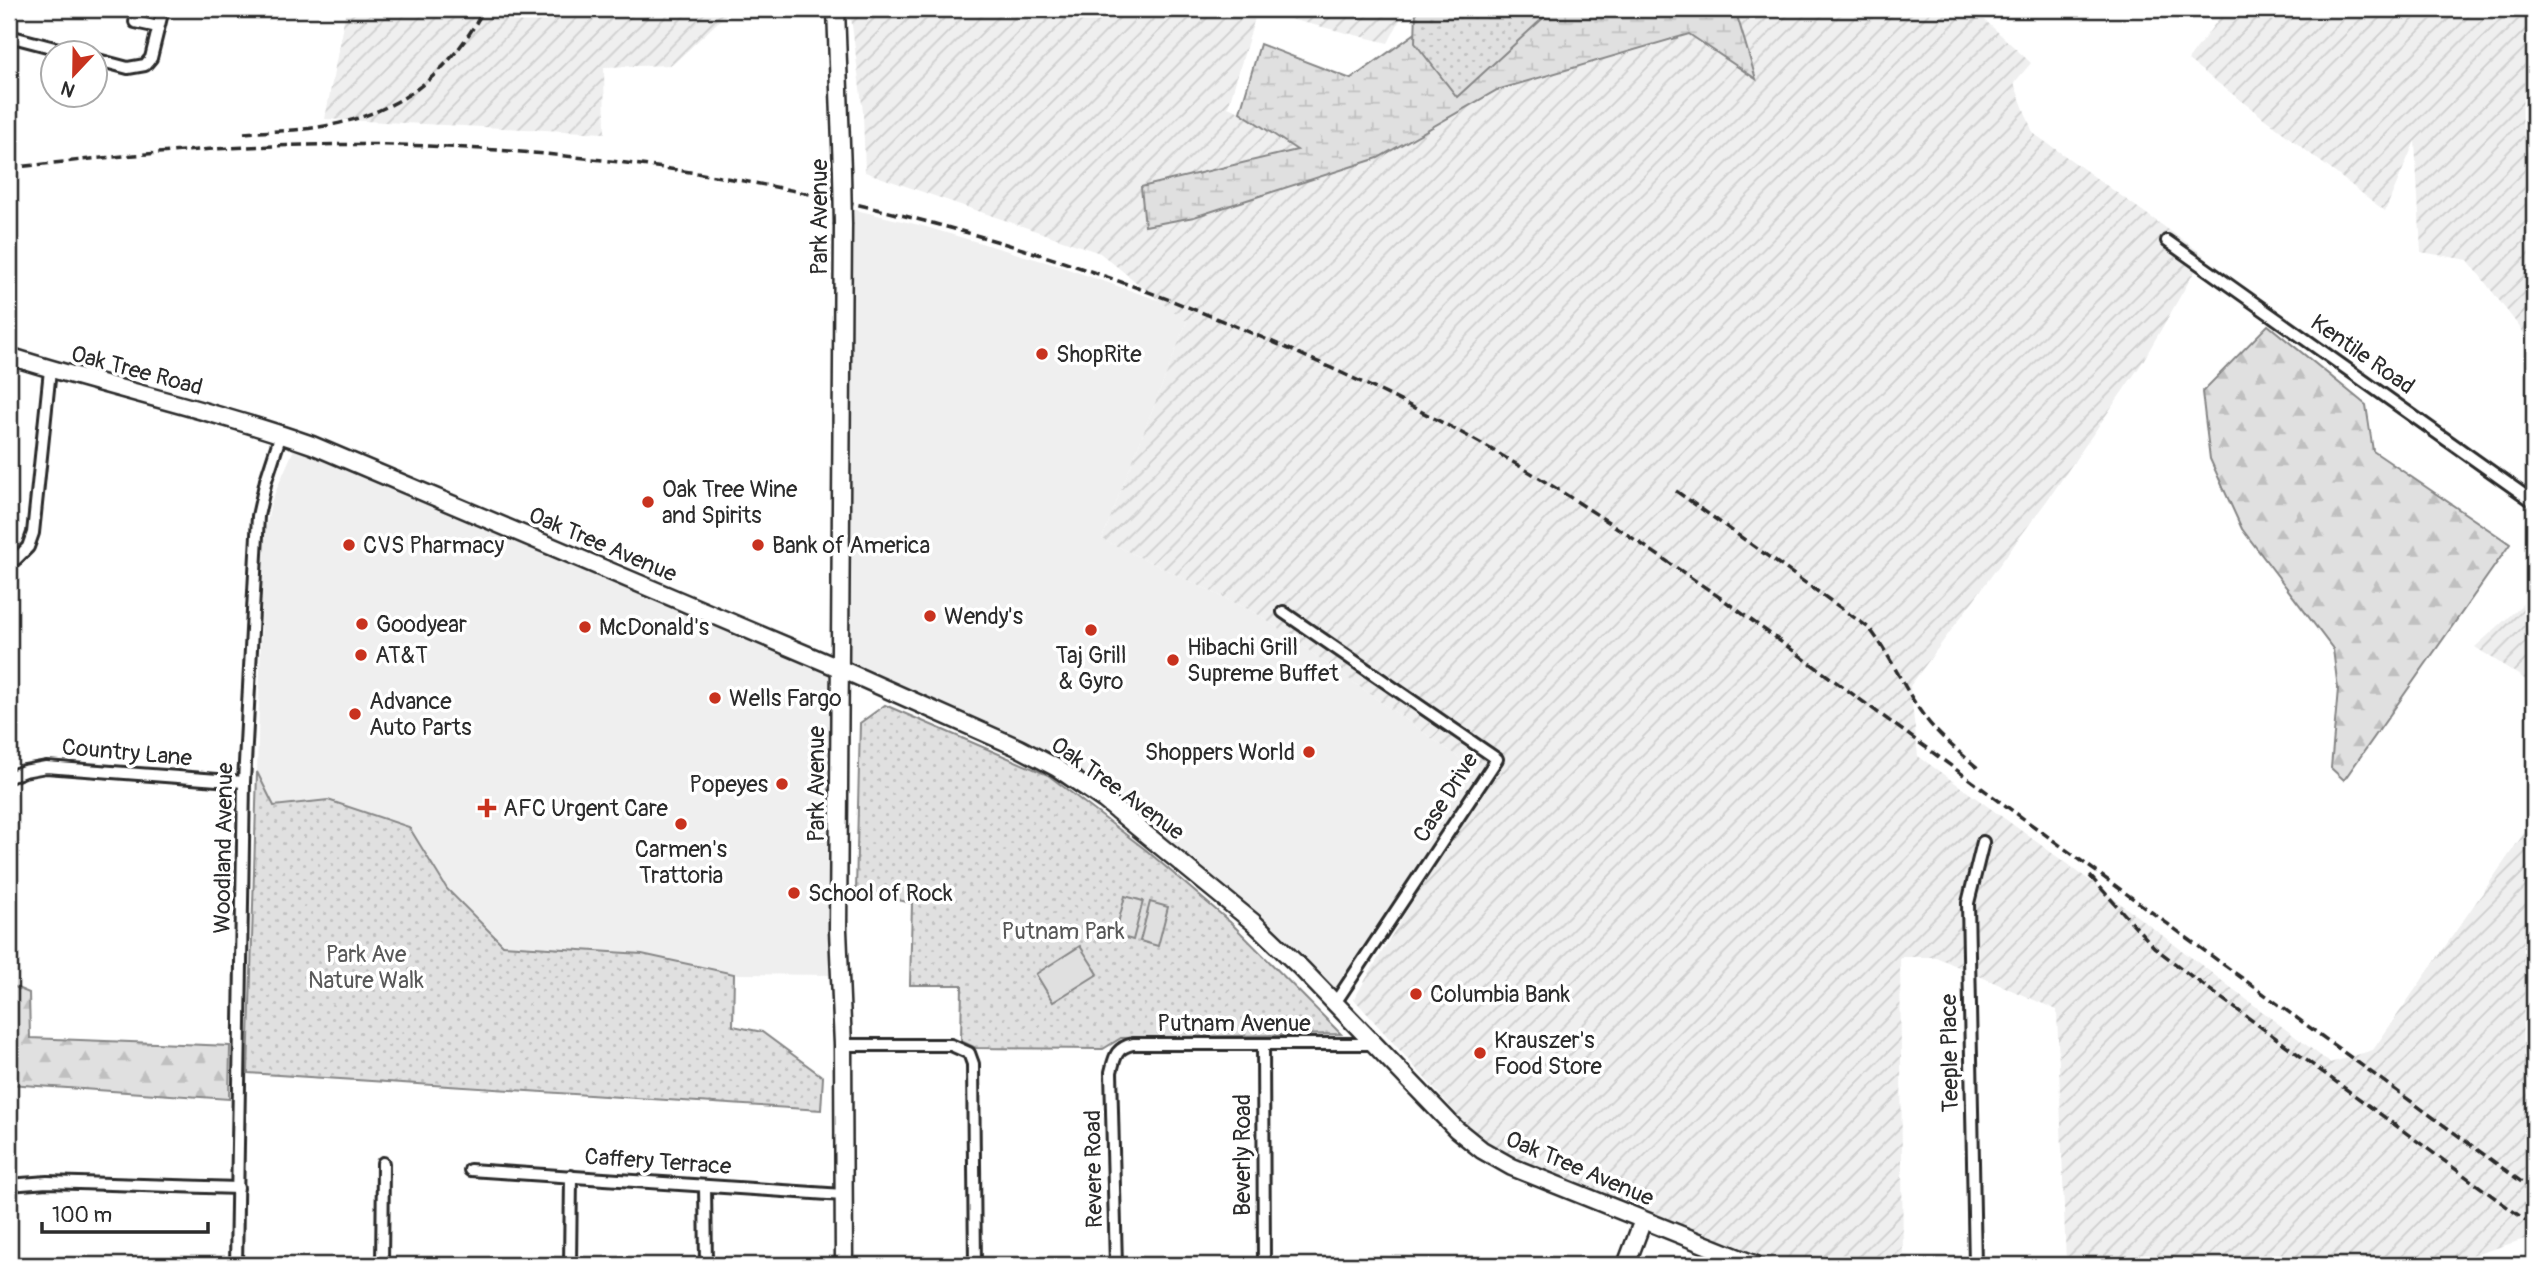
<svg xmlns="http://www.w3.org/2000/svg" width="2543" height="1274" viewBox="0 0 2543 1274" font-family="Pangolin,sans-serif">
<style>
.built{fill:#efefef}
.industrial{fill:url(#industrial-furrows)}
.forest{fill:url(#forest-firs);stroke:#868686;stroke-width:2}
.wetland{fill:url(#wetland-marsh);stroke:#868686;stroke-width:2}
.park{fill:url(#park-dots);stroke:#868686;stroke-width:2}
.garden{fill:#e0e0e0;stroke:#868686;stroke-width:2}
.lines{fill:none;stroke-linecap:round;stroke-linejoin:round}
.street-casing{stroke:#2b2b2b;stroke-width:16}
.secondary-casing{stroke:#2b2b2b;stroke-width:21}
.street{stroke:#fff;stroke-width:10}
.secondary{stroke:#fff;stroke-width:16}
.rail{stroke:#2b2b2b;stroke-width:3.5;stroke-dasharray:10 5;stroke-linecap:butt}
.secondary-bridge-casing{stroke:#2b2b2b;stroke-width:21;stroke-linecap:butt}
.secondary-bridge{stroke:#fff;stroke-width:16}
.poi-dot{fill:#c8321e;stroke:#fff;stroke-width:2.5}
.labels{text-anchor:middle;stroke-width:7;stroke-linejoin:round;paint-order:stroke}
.street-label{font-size:23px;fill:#2b2b2b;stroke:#fff}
.poi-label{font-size:23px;fill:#2b2b2b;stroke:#fff;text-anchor:start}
.park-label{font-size:23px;fill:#585858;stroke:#fff}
</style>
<defs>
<pattern id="industrial-furrows" width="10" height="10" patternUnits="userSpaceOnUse" patternTransform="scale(1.75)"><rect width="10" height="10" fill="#efefef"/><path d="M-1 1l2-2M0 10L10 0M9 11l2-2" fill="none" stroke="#cdcdcd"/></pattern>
<pattern id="forest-firs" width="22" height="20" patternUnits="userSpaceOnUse" patternTransform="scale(1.75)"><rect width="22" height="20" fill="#e0e0e0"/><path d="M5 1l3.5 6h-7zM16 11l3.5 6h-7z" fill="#c0c0c0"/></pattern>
<pattern id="wetland-marsh" width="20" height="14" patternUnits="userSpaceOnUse" patternTransform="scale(1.75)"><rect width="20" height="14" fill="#e0e0e0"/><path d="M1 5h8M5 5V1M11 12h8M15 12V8" fill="none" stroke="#c0c0c0"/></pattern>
<pattern id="park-dots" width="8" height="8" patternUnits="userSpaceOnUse" patternTransform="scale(1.75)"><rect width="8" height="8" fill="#e0e0e0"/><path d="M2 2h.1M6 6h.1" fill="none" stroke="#c0c0c0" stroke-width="1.8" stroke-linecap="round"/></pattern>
</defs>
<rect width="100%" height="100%" fill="#fff"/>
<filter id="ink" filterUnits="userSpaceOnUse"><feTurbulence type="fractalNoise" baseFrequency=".0143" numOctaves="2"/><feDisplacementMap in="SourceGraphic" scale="14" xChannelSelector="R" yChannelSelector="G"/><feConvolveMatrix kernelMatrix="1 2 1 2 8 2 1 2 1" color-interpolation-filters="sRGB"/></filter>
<g filter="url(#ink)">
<polygon class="built" points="843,207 919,225 1059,266 1158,300 1187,321 1102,539 1256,613 1486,777 1335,1003 1301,968 1072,778 841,669 840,975 734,974 642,954 502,945 447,889 409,827 328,800 274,806 257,772 264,538 271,502 298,440 841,668"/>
<g class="industrial">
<polygon points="346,9 732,9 672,65 604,67 605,133 325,119"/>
<polygon points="850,9 1395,9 1400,20 1388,43 1257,11 1228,107 1240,112 1298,149 1141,187 1378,158 1497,90 1689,34 1755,78 1735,9 1973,9 2031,63 2014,83 2033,133 2204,255 2140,366 2051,495 1910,686 1918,756 2096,885 2330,1063 2373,1050 2534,819 2534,1236 2443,1265 2066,1265 2057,1010 1936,957 1900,957 1903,1265 1770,1265 1489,1150 1354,999 1486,777 1256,613 1102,539 1187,321 1172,311 1100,253 865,172 863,112"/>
<polygon points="2226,9 2534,9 2534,346 2468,260 2421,252 2415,141 2385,211 2188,60"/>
<polygon points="2534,594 2534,685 2475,647"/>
</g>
<g class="forest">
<polygon points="2268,325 2366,405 2373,451 2510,544 2344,780 2331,768 2338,689 2333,649 2242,529 2210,459 2202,392"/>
<polygon points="10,985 29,993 30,1038 230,1046 229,1099 9,1084"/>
</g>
<polygon class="wetland" points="1562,9 1735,9 1756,79 1689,34 1497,90 1378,158 1194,217 1145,226 1141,187 1297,150 1240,112 1260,44 1351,79 1424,27 1488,30"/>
<g class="park">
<polygon points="1416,9 1553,9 1457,97 1415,43"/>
<polygon points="885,705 1048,775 1146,850 1230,922 1341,1034 1121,1038 1103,1049 976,1048 961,1041 962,985 910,985 912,903 856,891 860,723"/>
<polygon points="257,772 274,806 328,800 409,827 447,889 503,945 642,954 734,974 733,1026 762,1032 823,1077 821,1110 248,1073"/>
</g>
<g class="garden">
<polygon points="1125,896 1143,901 1133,940 1115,935"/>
<polygon points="1150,902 1168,907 1158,946 1140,941"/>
<polygon points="1080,946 1098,974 1053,1002 1036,974"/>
</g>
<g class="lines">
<g class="street-casing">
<g id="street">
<polyline points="135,22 158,27"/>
<polyline points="9,36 70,52"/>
<polyline points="94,59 128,68 145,65 151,58 163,9"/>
<polyline points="2167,241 2534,502"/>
<polyline points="16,559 28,547 33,533 50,370"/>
<polyline points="1283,612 1497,759 1335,1003"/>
<polyline points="9,777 24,771 46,767 244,782"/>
<polyline points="1263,1044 1264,1265"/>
<polyline points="843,1045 951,1045 969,1053 973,1064 975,1265"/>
<polyline points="470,1170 843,1195"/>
<polyline points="9,1185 47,1182 238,1188"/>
<polyline points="705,1186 706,1265"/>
<polyline points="236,1265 244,782 258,516 266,480 281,434"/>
<polyline points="382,1265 383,1163"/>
<polyline points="570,1265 571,1176"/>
<path d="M1116,1265L1111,1072C1115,1056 1116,1048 1133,1044H1375"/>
<polyline points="1975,1265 1968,903 1983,842"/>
</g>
</g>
<g class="secondary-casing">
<g id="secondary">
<polyline points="836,9 842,171"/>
<polyline points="843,225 838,930 843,1045 844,1265"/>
<path d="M9,356C109,388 213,410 312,445L841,669L1019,748L1057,768L1104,800L1253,922L1301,968L1456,1129L1482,1150L1512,1167L1756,1265"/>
<polyline points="1626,1265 1643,1220"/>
</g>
</g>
<use href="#street" class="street"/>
<use href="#secondary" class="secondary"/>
<g class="rail">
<path d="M244,133C270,131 299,131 325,126C399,113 449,75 484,9"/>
<path d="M9,168C147,152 288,140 427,146C708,158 983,220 1242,329C1323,363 1403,400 1480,443C1565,491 1645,546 1725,601L2534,1191"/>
<path d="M1676,491L1869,628C1890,654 1902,685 1921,712C1936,734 1958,751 1979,769"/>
<polyline points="2090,876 2154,947 2191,976 2528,1222"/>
</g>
<g class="secondary-bridge-casing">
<polyline id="secondary-bridge" points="842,171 843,225"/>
</g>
<use href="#secondary-bridge" class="secondary-bridge"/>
</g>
</g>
<g class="poi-dot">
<circle cx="1042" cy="354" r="7"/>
<circle cx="648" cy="502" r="7"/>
<circle cx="349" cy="545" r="7"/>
<circle cx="758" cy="545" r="7"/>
<circle cx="930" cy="616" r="7"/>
<circle cx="362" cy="624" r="7"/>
<circle cx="585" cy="627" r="7"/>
<circle cx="1091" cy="630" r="7"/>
<circle cx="361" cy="655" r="7"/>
<circle cx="1173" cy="660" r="7"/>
<circle cx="715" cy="698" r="7"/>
<circle cx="355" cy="714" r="7"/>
<circle cx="1309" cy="752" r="7"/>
<circle cx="782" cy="784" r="7"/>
<path d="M483.5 797.5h7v7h7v7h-7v7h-7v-7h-7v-7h7z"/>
<circle cx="681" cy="824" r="7"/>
<circle cx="794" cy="893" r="7"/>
<circle cx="1416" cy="994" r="7"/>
<circle cx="1480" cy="1053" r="7"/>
</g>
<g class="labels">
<g class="street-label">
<text transform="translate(819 217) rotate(-90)" y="8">Park Avenue</text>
<text transform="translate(2363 354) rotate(35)" y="8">Kentile Road</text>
<text transform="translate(137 370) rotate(15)" y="8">Oak Tree Road</text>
<text transform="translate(603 544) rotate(23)" y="8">Oak Tree Avenue</text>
<text transform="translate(127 752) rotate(5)" y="8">Country Lane</text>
<text transform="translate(816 784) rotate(-90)" y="8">Park Avenue</text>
<text transform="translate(1118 788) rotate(36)" y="8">Oak Tree Avenue</text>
<text transform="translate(1445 797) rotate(-58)" y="8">Case Drive</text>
<text transform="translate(223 848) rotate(-89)" y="8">Woodland Avenue</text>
<text x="1234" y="1031">Putnam Avenue</text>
<text transform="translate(1949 1053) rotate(-91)" y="8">Teeple Place</text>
<text transform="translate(1242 1155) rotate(-90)" y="8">Beverly Road</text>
<text transform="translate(658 1161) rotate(4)" y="8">Caffery Terrace</text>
<text transform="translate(1580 1168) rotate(23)" y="8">Oak Tree Avenue</text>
<text transform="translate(1093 1169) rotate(-91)" y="8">Revere Road</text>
</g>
<g class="poi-label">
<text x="1056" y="362">ShopRite</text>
<text x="662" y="497">Oak Tree Wine<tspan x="662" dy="26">and Spirits</tspan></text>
<text x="363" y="553">CVS Pharmacy</text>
<text x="772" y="553">Bank of America</text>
<text x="944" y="624">Wendy's</text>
<text x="376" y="632">Goodyear</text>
<text x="599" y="635">McDonald's</text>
<text x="1187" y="655">Hibachi Grill<tspan x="1187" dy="26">Supreme Buffet</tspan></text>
<text x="375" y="663">AT&amp;T</text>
<text x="1091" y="663" text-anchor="middle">Taj Grill<tspan x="1091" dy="26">&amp; Gyro</tspan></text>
<text x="729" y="706">Wells Fargo</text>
<text x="369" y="709">Advance<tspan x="369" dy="26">Auto Parts</tspan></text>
<text x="1295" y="760" text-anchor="end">Shoppers World</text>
<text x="768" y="792" text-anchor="end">Popeyes</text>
<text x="503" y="816">AFC Urgent Care</text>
<text x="681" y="857" text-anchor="middle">Carmen's<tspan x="681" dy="26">Trattoria</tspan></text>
<text x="808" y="901">School of Rock</text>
<text x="1430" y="1002">Columbia Bank</text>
<text x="1494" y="1048">Krauszer's<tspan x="1494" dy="26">Food Store</tspan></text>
</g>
<g class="park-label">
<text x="1063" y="939">Putnam Park</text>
<text x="366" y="962">Park Ave<tspan x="366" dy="26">Nature Walk</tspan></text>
</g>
</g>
<rect width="2543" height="1274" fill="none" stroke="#fff" stroke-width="35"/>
<rect x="18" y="18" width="2508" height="1239" fill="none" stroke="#2b2b2b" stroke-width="2.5" filter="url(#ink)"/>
<g transform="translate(74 74) rotate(202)"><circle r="33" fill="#ffffff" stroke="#aaaaaa" stroke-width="2"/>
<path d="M0-5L12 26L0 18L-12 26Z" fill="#c8321e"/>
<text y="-10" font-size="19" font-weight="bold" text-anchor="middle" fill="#2b2b2b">N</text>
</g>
<path d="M42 1222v10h166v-10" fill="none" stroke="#2b2b2b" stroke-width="3.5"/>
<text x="52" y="1222" font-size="21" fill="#2b2b2b" stroke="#ffffff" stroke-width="5" paint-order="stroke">100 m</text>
</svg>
